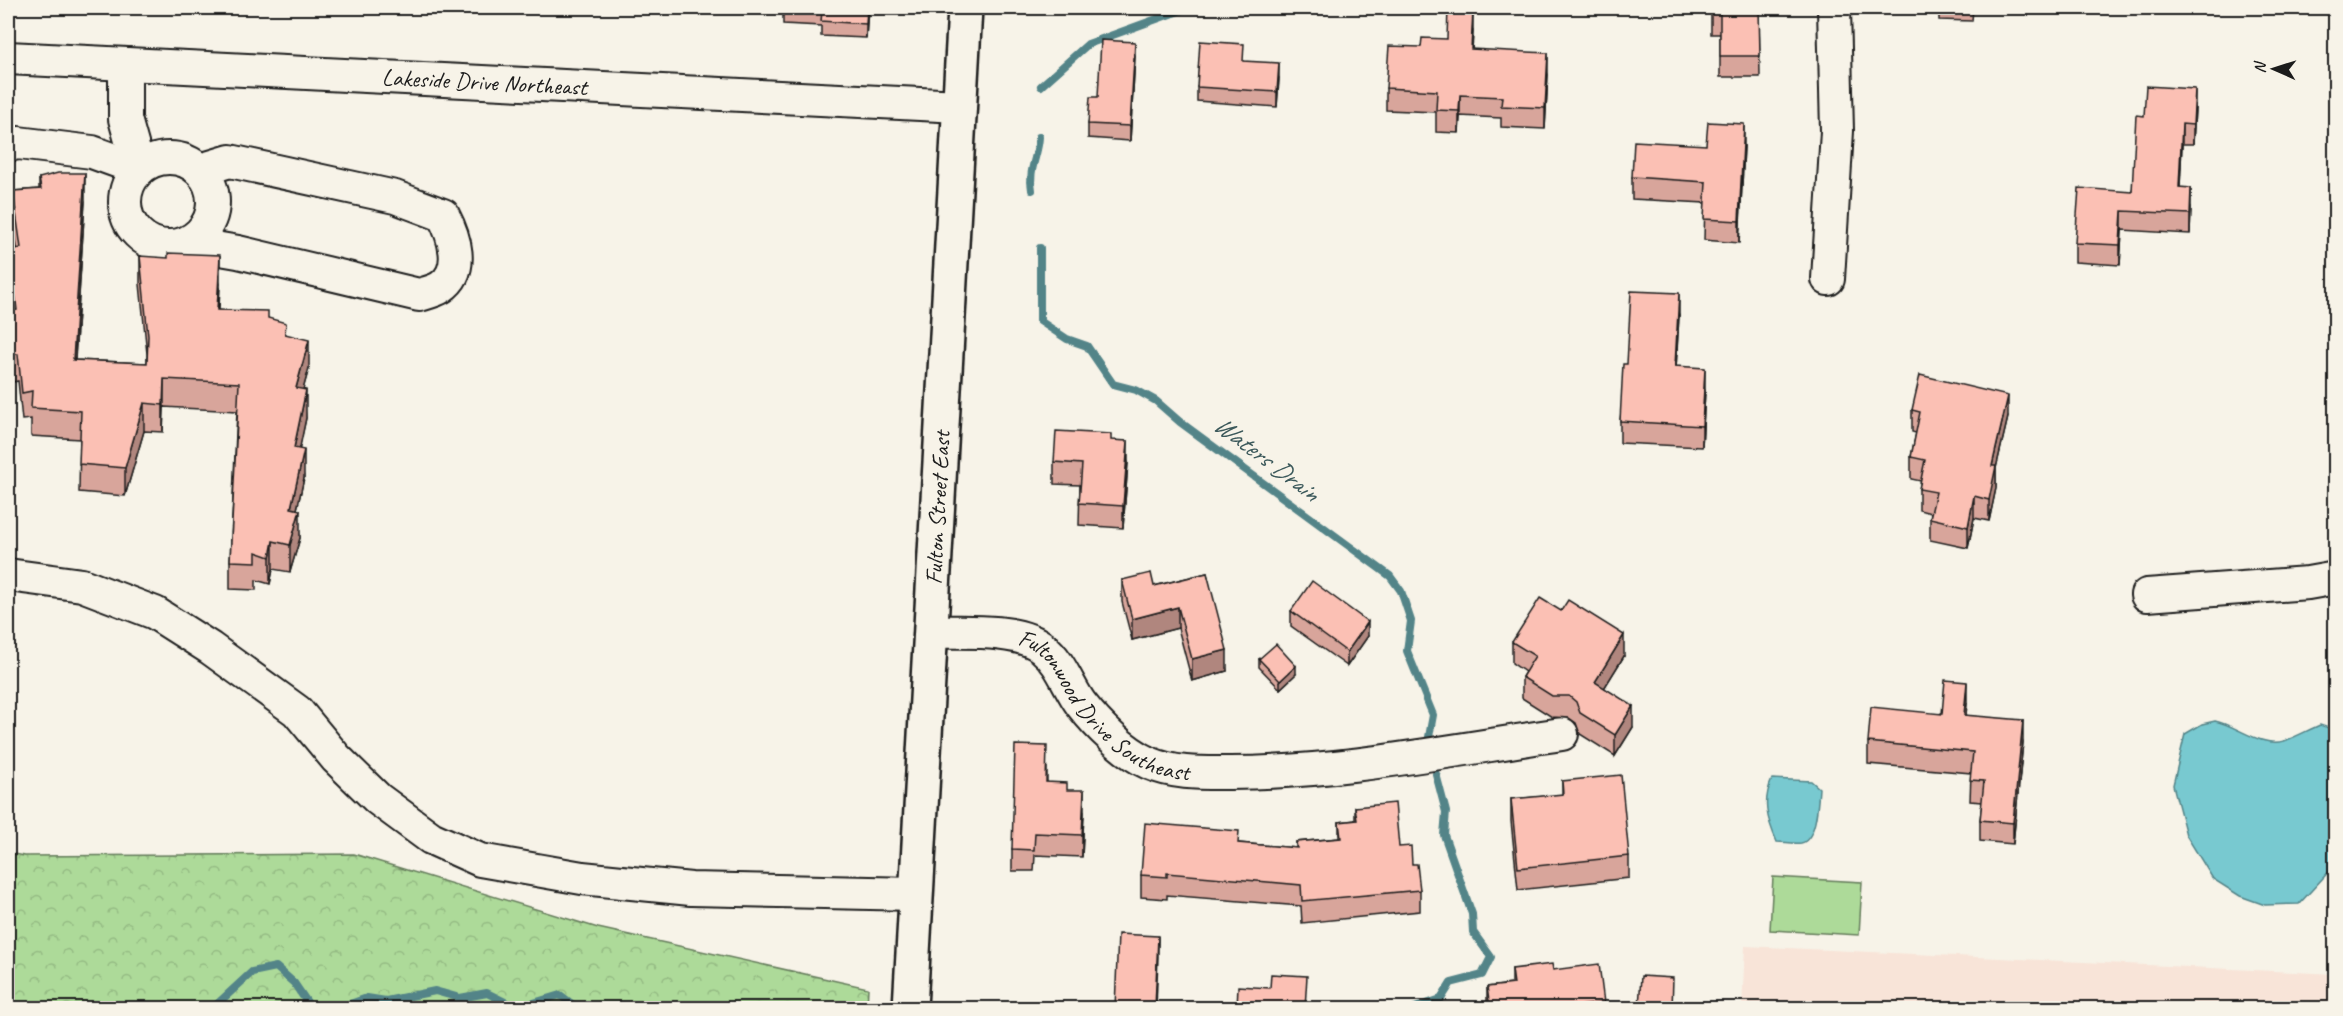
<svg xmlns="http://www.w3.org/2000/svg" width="2343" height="1016" viewBox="0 0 2343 1016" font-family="Caveat,sans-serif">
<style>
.built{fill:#f8e4d8}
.forest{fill:url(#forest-crowns);stroke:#647b5a;stroke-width:1.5}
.pitch{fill:#adda99;stroke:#647b5a;stroke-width:1.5}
.water{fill:#78c9d0;stroke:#538488;stroke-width:1.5}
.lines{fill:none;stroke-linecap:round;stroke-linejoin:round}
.stream{stroke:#538488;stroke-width:8}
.minor-casing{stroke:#1c1c1c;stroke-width:36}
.major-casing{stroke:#1c1c1c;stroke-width:38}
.minor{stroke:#f7f3e8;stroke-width:32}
.major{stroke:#f7f3e8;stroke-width:33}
.wall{fill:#d8a59b;stroke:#1c1c1c;stroke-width:1.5}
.shaded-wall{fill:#b0867e;stroke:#1c1c1c;stroke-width:1.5}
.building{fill:#fbc0b4;stroke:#1c1c1c;stroke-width:1.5}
.labels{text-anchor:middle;stroke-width:4.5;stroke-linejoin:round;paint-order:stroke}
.street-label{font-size:24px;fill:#1c1c1c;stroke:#f7f3e8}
.water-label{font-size:26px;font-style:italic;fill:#3c595b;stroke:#f7f3e8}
</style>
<defs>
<pattern id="forest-crowns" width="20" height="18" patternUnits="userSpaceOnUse" patternTransform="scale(1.5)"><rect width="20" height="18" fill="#adda99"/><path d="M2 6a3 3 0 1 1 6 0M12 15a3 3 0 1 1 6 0" fill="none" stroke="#94ba83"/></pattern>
</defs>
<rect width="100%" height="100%" fill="#f7f3e8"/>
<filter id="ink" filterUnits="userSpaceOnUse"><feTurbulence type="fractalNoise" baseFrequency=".0167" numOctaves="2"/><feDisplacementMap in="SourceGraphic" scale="12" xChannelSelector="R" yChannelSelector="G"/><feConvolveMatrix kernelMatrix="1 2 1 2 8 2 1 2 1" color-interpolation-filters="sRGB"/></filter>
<g filter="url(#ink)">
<polygon class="built" points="1745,946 2335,974 2335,1008 1742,1008"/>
<polygon class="forest" points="8,853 24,856 354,854 598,928 868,988 867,1008 8,1008"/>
<polygon class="pitch" points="1773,877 1862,882 1859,935 1770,930"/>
<g class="water">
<path d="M2215,721C2236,725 2262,748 2284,741C2296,737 2308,730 2320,725L2335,730V865L2299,904L2265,905L2240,896L2213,879L2186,835L2173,785L2185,734L2202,724Z"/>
<path d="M1772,779L1811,781L1819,788C1818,801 1817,840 1801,843C1794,844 1784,842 1777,842C1767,819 1762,802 1772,779Z"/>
</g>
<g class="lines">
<g class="stream">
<polyline points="1041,86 1088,44 1187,8"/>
<path d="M1032,190C1028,170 1038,156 1039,137"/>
<polyline points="1040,248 1040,321 1067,339 1087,346 1113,384 1136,390 1156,401 1180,422 1390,576 1401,591 1411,621 1407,651 1433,715 1429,737"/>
<polyline points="213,1008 252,972 276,967 294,983 311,1008"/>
<polyline points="339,1008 367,998 386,1001 435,991 460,998 487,993 517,1008 560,995 577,1008"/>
<polyline points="1415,1008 1441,999 1451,983 1482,975 1491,957 1473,932 1472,914 1444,835 1446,812 1436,774"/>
</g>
<g class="minor-casing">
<g id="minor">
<path id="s1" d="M8,58L960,106"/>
<polyline points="125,64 125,119 139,169"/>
<polyline points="8,145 18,143 92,152 139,169"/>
<circle cx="169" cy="202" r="44"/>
<path d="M186,243L238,252L419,295C426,293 435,291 441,287C466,270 454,236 443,215L395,197L230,161L200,170"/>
<polyline points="1828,279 1837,131 1834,8"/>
<polyline points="8,575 82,585 155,613 210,648 297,711 336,758 378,799 431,838 480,860 582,878 691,889 916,894"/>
<polyline points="2147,595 2308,583 2336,578"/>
<path id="s2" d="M932,632C962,632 1020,628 1043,648C1061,662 1068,686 1081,704C1098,726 1123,751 1149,763C1174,774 1202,773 1229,773C1340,773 1452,750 1562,734"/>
</g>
</g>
<g class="major-casing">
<g id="major">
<path id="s3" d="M910,1008L965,8"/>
</g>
</g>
<use href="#minor" class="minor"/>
<use href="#major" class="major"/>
</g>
<g class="wall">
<polygon points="783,8 868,8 866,38 821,36 821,26 783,24"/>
<polygon points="1695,8 1759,8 1760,77 1720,77 1720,34 1711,34 1711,10 1695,10"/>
<polygon points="1939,8 1973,8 1972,21 1939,20"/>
<polygon points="1473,31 1472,49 1548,74 1545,129 1501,127 1501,118 1460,116 1459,133 1436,132 1436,112 1386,110 1386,88 1447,39"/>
<polygon points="1135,56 1130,141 1088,138 1088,124 1098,97"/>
<polygon points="1244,61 1279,78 1277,107 1197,101 1197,87"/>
<polygon points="2195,108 2193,144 2182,144 2180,187 2191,207 2190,234 2122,230 2120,265 2075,262 2075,243 2132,192 2144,116"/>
<polygon points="1706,145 1744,146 1739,243 1704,240 1705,203 1632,199 1632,177"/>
<polygon points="39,178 85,201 75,360 147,363 147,354 140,284 140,256 220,283 219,310 268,318 286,334 309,368 303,389 306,418 299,449 304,478 297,509 300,538 290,572 273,569 270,584 256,580 256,590 230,589 230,561 237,411 164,407 163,432 144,431 125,496 79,492 80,439 31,436 31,419 22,420 18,381 13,382 8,344 8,311 14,311 10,277 10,250 17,248 13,219 13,191 39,189"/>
<polygon points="1679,315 1676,367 1705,390 1702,447 1620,443 1620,421 1627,364"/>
<polygon points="1912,410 2008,417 1996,468 1996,488 1989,521 1974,518 1968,548 1930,540 1930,518 1931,513 1919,510 1919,489 1921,481 1911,479 1911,457 1916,433 1912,432"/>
<polygon points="1111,440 1128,462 1123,528 1079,525 1080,485 1054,484 1054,462"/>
<polygon points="1207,573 1227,671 1192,681 1178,628 1132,640 1122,602 1122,580 1154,586"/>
<polygon points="1291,611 1368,636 1347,666 1291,626"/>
<polygon points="1512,642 1624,656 1604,688 1633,727 1615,756 1580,734 1576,723 1569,718 1552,717 1522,698 1522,677 1525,672 1512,663"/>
<polygon points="1259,659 1296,674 1280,689 1259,667"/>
<polygon points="1967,703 1966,715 2023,742 2013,844 1980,841 1980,820 1982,802 1970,801 1971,773 1868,764 1868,742"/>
<polygon points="1047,767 1047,782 1067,790 1084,812 1082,857 1035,855 1034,871 1012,871 1012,849"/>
<polygon points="1562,781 1629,856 1629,878 1518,890 1511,821 1511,799 1562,795"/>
<polygon points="1355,807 1399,847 1412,864 1420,890 1420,911 1302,923 1301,906 1167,895 1167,899 1141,897 1141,875 1239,843 1296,848 1296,842 1339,838 1339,822 1355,820"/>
<polygon points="1512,969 1553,970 1604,1003 1604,1008 1487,1008 1487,987 1512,984"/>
</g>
<g class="shaded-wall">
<polygon points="867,8 868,8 866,38 866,24"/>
<polygon points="1473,10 1473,31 1471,70 1471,49"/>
<polygon points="1135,42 1135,56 1130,141 1130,126"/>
<polygon points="1548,53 1548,74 1545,129 1545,108"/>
<polygon points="1279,63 1279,78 1277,107 1277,92"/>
<polygon points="2195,89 2195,108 2193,144 2193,125"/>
<polygon points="1460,95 1460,116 1459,133 1459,111"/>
<polygon points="1744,124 1744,146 1739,243 1739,221"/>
<polygon points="2182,124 2182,144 2179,207 2179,187"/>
<polygon points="85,173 85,201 73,388 73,360"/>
<polygon points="2191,188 2191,207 2190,234 2190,214"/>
<polygon points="2122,211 2122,230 2120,265 2120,245"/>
<polygon points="220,255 220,283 217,338 217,310"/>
<polygon points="1679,293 1679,315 1675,388 1675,366"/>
<polygon points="309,340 309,368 296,415 296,388"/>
<polygon points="1705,368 1705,390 1702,447 1702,426"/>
<polygon points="164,379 164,407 163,432 163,405"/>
<polygon points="306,390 306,418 294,476 294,448"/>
<polygon points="2008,396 2008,417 1996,468 1996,488 1989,521 1989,500 1992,466"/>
<polygon points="144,403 144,431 125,496 125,468"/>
<polygon points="1128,441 1128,462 1123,528 1123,506"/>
<polygon points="304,450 304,478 291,536 291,508"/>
<polygon points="1974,496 1974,518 1968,548 1968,527"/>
<polygon points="300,510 300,538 290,572 290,545"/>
<polygon points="273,541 273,569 270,584 270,557"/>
<polygon points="1178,607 1178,628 1132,640 1132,619"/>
<polygon points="1368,622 1368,636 1347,666 1347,652"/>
<polygon points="1624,635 1624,656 1595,703 1595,682"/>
<polygon points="1227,650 1227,671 1192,681 1192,659"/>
<polygon points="1296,666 1296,674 1280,689 1280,681"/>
<polygon points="1967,682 1967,703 1964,736 1964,715"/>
<polygon points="1633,706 1633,727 1615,756 1615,735"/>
<polygon points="2023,720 2023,742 2013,844 2013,823"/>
<polygon points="1084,790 1084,812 1082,857 1082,835"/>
<polygon points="1158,936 1158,957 1156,1008 1155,1008"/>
</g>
<g class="building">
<polygon points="783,8 867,8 866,24 821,21 822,11 783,10"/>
<polygon points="1448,8 1473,10 1471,49 1548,53 1545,108 1501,106 1502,97 1460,95 1459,111 1436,110 1437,91 1386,88 1389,46 1421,47 1422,38 1447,39"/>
<polygon points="1711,8 1759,8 1760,56 1720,56 1720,13 1711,13"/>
<polygon points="1101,40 1135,42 1130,126 1088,124 1090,97 1098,97"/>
<polygon points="1200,41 1244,44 1243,61 1279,63 1277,92 1197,87"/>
<polygon points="2146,86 2195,89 2193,125 2182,124 2179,187 2191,188 2190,214 2122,211 2120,245 2075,243 2079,188 2132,192 2136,115 2144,116"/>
<polygon points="1708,122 1744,124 1739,221 1704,219 1706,182 1632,177 1634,141 1706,145"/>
<polygon points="58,173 85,173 73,360 147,363 148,336 140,256 168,258 168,253 220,255 217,310 268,311 268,318 286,323 285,334 309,340 296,388 306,390 294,448 304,450 291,508 300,510 290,545 273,541 270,557 256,552 256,562 230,561 239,383 164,379 163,405 144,403 125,468 79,464 81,411 31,408 32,391 22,393 18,354 13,354 8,316 8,311 17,310 10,250 21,248 13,191 41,189 39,178"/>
<polygon points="1631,291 1679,293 1675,366 1705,368 1702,426 1620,421 1623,364 1627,364"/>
<polygon points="1920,375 2008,396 1992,466 1996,466 1989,500 1974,496 1968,527 1930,518 1936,492 1919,489 1925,460 1911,457 1920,412 1912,410"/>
<polygon points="1056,431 1111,434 1111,440 1128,441 1123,506 1079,503 1082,464 1054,462"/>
<polygon points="1151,573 1154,586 1207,573 1227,650 1192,659 1178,607 1132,619 1122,580"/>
<polygon points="1312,581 1368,622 1347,652 1291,611"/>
<polygon points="1540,598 1561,611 1568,600 1624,635 1595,682 1633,706 1615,735 1580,713 1576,702 1569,696 1552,696 1522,677 1535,656 1512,642"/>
<polygon points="1276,644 1296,666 1280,681 1259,659"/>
<polygon points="1945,680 1967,682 1964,715 2023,720 2013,823 1980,820 1984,781 1970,780 1973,752 1868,742 1871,707 1942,714"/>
<polygon points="1015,745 1047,746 1046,782 1067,783 1067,790 1084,790 1082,835 1035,833 1034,850 1012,849"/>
<polygon points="1621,775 1629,856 1518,868 1511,799 1563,794 1562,781"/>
<polygon points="1395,803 1399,847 1411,846 1412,864 1417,864 1420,890 1302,901 1301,885 1167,873 1167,877 1141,875 1145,823 1239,831 1238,843 1297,848 1296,842 1341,838 1339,822 1357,820 1355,807"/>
<polygon points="1118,934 1158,936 1155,1008 1115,1008"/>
<polygon points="1552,964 1553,970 1599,964 1604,1003 1562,1008 1490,1008 1487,987 1514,984 1512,969"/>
<polygon points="1271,974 1307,976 1305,1008 1237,1008 1238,986 1270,988"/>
<polygon points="1641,976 1673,978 1672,1008 1639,1008"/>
</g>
</g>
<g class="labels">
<g class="street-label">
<text dy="8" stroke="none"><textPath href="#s1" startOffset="477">Lakeside Drive Northeast</textPath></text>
<text dy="8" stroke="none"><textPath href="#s3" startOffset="501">Fulton Street East</textPath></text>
<text dy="8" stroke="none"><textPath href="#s2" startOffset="201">Fultonwood Drive Southeast</textPath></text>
</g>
<g class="water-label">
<text transform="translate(1267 458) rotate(37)" y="9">Waters Drain</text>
</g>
</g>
<rect width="2343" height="1016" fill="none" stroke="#f7f3e8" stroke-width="30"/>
<rect x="15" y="15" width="2313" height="986" fill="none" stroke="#1c1c1c" stroke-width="2" filter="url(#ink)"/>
<g transform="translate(2274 69) rotate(273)" stroke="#f7f3e8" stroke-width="4.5" paint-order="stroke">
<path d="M0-4.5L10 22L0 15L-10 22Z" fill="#1c1c1c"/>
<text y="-9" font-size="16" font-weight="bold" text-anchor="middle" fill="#1c1c1c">N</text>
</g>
</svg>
